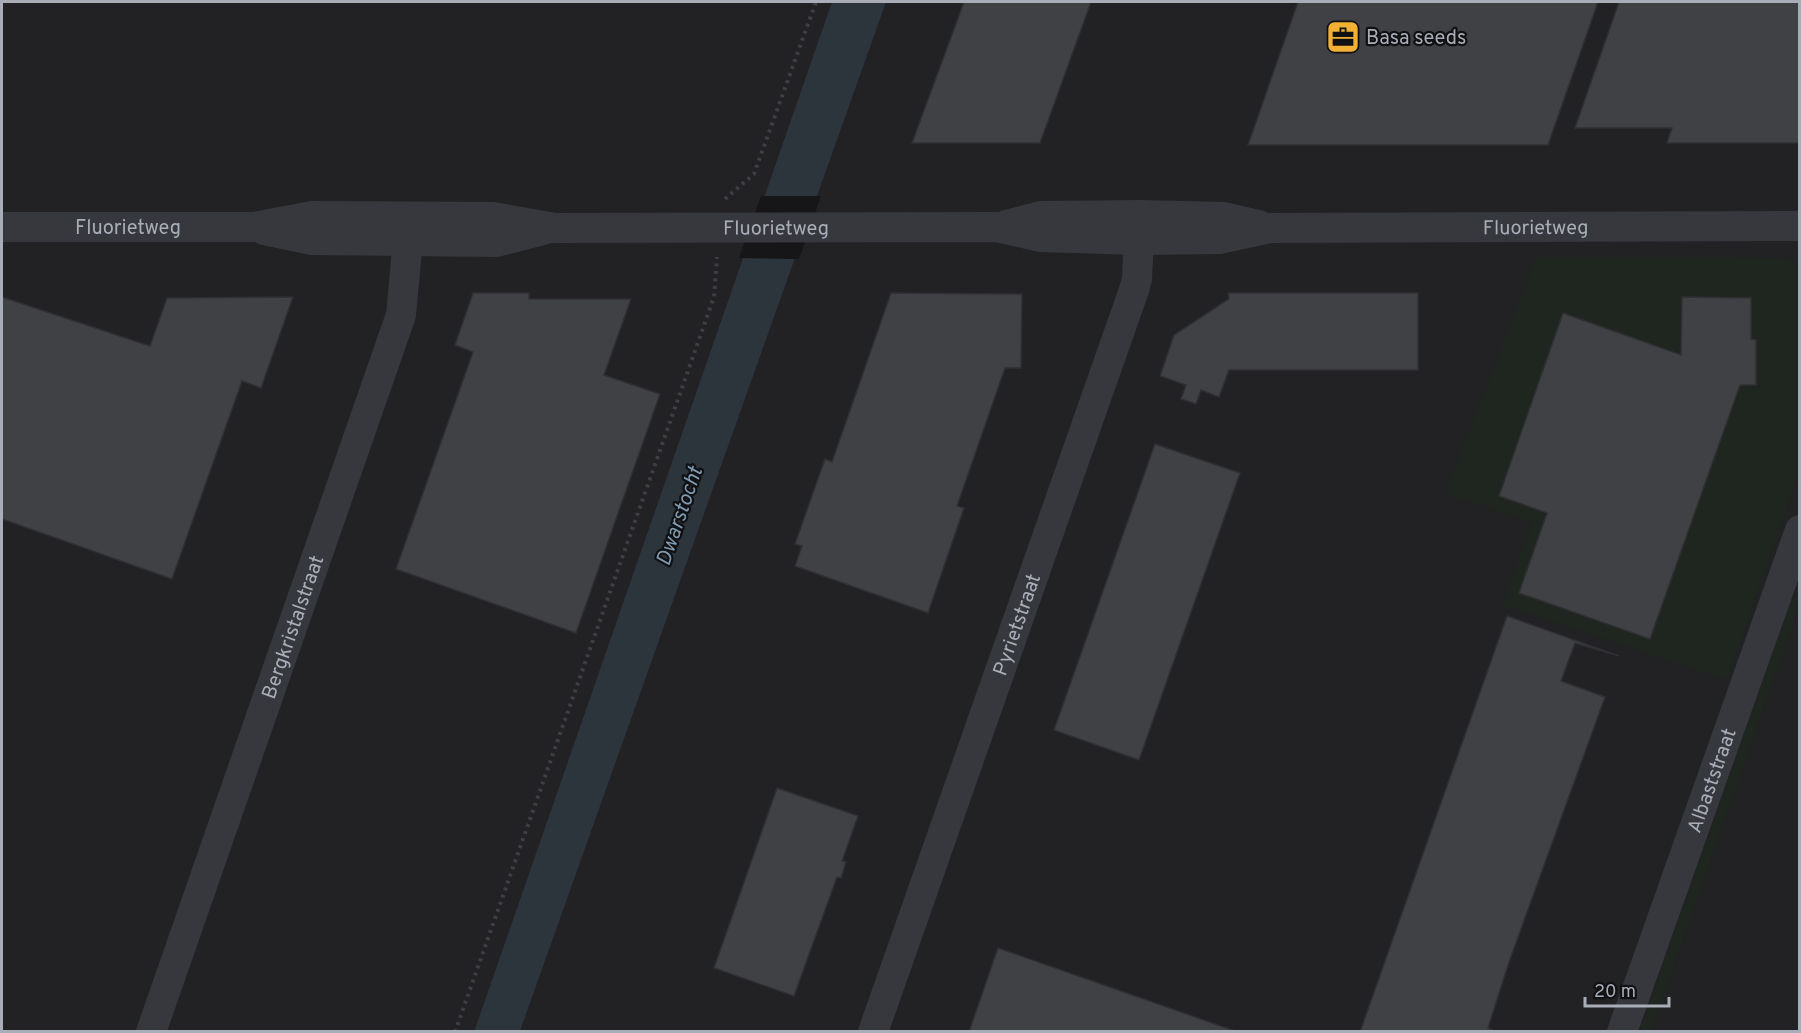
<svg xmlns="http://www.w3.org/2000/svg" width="1801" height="1033" viewBox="0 0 1801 1033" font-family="Overpass,sans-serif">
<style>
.built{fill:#222225}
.green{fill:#1e261f}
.water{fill:#2c353c}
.pier{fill:#161618}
.building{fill:#404145;stroke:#303034;stroke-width:1.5}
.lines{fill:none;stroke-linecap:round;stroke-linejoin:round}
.path{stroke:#3d3f44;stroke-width:4;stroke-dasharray:3 4.5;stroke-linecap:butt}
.minor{stroke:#37383d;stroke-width:30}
.labels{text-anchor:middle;stroke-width:4.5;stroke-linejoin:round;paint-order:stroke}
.poi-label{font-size:20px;fill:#a8adb8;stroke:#111113;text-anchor:start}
.street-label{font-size:20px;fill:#a8adb8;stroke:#111113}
.water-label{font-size:21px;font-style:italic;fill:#7f9bb3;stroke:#111113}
</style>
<rect width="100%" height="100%" fill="#161618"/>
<rect class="built" x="2" y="2" width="1797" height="1029"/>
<g class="green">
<polygon points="1536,257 1737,257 1780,258 1799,262 1799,473 1727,680 1503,605 1532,522 1445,494"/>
<polygon points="1799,596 1799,607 1651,1031 1639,1032 1791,600"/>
</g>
<polygon class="water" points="832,2 886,2 520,1031 474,1032"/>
<polygon class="pier" points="761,196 821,196 799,259 739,258"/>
<g class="building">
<polygon points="964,2 1091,2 1040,143 912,143"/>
<polygon points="1298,2 1598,2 1548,145 1248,145"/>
<polygon points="1619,2 1800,2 1800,143 1667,143 1672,128 1575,128"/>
<polygon points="473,293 529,293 529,299 631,299 604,375 660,394 576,633 396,569 473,352 455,345"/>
<polygon points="891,293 1022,294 1021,368 1005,368 957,506 964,508 928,613 795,566 802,546 795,544 825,459 832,462"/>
<polygon points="1228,293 1418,293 1418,370 1229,370 1219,397 1201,390 1196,404 1181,399 1186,385 1160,376 1174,335 1229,299"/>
<polygon points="2,297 150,346 167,298 293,297 261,388 242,381 172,579 2,519"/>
<polygon points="1682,297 1751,298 1751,339 1756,340 1756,385 1740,385 1650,639 1519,593 1547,513 1499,496 1563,313 1681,355"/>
<polygon points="1155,444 1240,473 1139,760 1054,730"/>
<polygon points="1507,616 1619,656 1575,643 1561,681 1605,697 1509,962 1488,1028 1496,1032 1360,1032"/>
<polygon points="777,788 858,816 842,861 846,862 841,878 837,877 794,996 714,968"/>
<polygon points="998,948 1238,1032 969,1032"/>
</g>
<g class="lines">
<g class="path">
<polyline points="725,199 754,174 816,2"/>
<polyline points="455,1032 714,297 717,257"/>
</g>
<g class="minor">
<polyline points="1006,225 1041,216 1140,215 1224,217 1259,225"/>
<path id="s1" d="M2,227H254L312,216L493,217L555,228L997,227L1041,237L1139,240L1219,239L1270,228L1800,226"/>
<polyline points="264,230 312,240 496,242 543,230"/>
<path id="s2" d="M151,1032L401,315L410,217"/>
<path id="s3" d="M873,1032L1134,290L1137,279L1140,215"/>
<path id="s4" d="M1622,1032L1800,530"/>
</g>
</g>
<defs>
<g id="office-square" transform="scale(1.725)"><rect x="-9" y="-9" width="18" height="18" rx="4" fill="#f2b134" stroke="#111113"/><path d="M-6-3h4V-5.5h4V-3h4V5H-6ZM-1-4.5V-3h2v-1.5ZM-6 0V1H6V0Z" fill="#111"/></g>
</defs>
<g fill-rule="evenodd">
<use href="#office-square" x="1343" y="37"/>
</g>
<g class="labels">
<g class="poi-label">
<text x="1366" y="44">Basa seeds</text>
</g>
<g class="street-label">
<text dy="7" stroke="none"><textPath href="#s1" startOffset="126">Fluorietweg</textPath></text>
<text dy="7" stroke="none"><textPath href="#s1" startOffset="776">Fluorietweg</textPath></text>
<text dy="7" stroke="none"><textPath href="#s1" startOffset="1538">Fluorietweg</textPath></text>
<text dy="7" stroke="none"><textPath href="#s3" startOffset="432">Pyrietstraat</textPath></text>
<text dy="7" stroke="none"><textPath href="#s2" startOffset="429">Bergkristalstraat</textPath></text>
<text dy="7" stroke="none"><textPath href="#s4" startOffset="267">Albaststraat</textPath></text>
</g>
<g class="water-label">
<text transform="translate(679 516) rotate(-71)" y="7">Dwarstocht</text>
</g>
</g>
<rect width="1801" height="1033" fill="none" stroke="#a8adb8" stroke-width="6"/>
<path d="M1585 997v9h84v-9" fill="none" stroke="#a8adb8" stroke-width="3"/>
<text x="1594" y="997" font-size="18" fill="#a8adb8" stroke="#111113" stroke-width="4.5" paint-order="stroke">20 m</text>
</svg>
